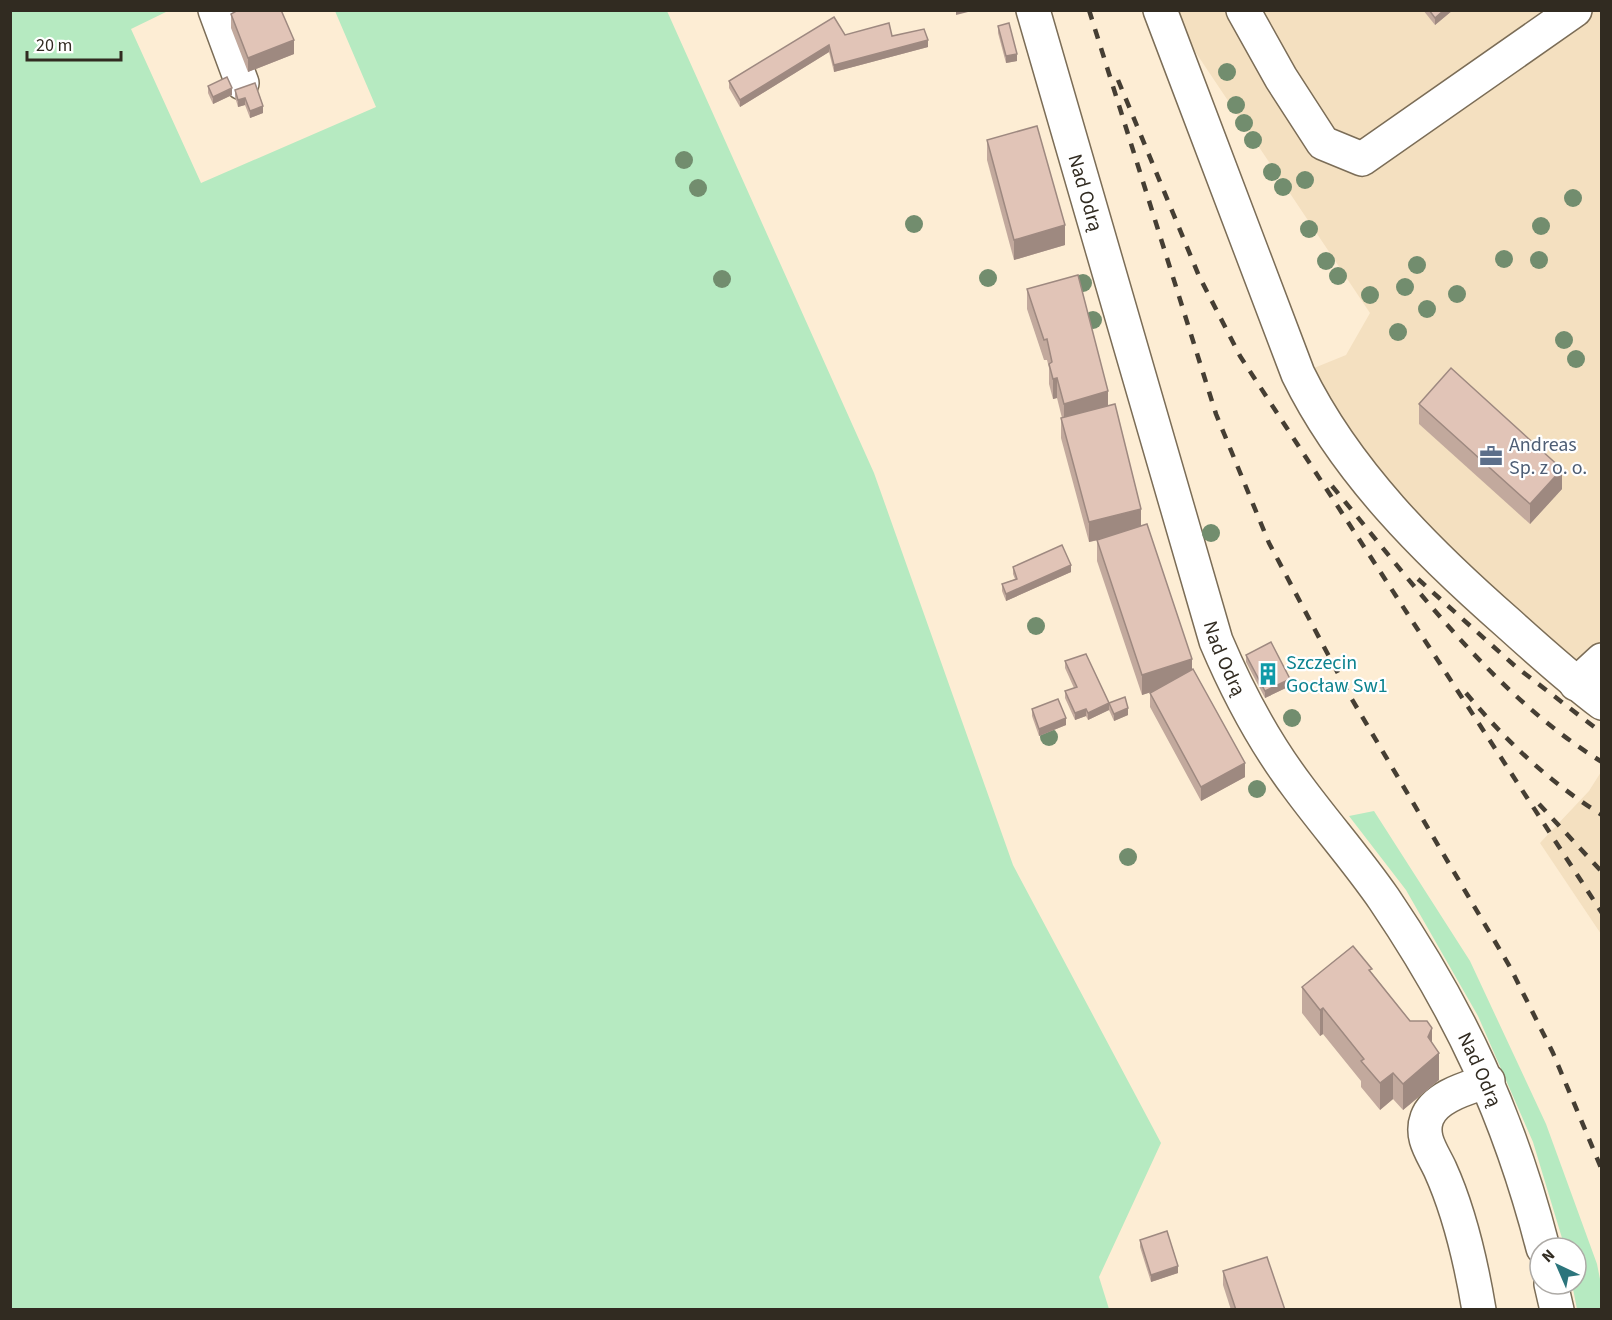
<svg xmlns="http://www.w3.org/2000/svg" width="1612" height="1320" viewBox="0 0 1612 1320" font-family="'Source Sans 3',sans-serif">
<style>
.built{fill:#f4e0c0}
.green{fill:#b6eac1}
.lines{fill:none;stroke-linecap:round;stroke-linejoin:round}
.minor-casing{stroke:#7b6d57;stroke-width:36}
.minor{stroke:#fff;stroke-width:33}
.rail{stroke:#453e33;stroke-width:4.5;stroke-dasharray:10 10;stroke-linecap:butt}
.tree{fill:#728d6e}
.wall{fill:#c2a99d}
.shaded-wall{fill:#9e8980}
.building{fill:#e1c4b7;stroke:#9e8980;stroke-width:1.5}
.labels{text-anchor:middle;stroke-width:4.5;stroke-linejoin:round;paint-order:stroke}
.street-label{font-size:20px;fill:#312b21;stroke:#fff}
.service-label{font-size:20px;fill:#4e5e75;stroke:#fff;text-anchor:start}
.culture-label{font-size:20px;fill:#0d838f;stroke:#fff;text-anchor:start}
</style>
<rect width="100%" height="100%" fill="#fdedd4"/>
<g class="built">
<polygon points="1168,11 1601,11 1601,721 1565,695 1464,607 1390,534 1329,457 1299,413 1282,381 1346,355 1370,313"/>
<polygon points="1601,772 1601,934 1540,843 1589,791"/>
</g>
<g class="green">
<polygon points="10,11 168,11 131,29 201,183 376,107 335,11 667,11 874,473 1013,865 1161,1143 1099,1277 1109,1309 11,1309"/>
<polygon points="1374,811 1470,961 1546,1124 1597,1264 1601,1284 1601,1309 1577,1309 1572,1284 1576,1284 1576,1248 1565,1248 1533,1142 1478,1016 1406,890 1349,816"/>
</g>
<g class="lines">
<g class="minor-casing">
<g id="minor">
<polyline points="215,10 242,83"/>
<path id="s1" d="M1033,10L1216,641C1238,693 1264,742 1298,787C1326,825 1357,860 1384,899C1460,1011 1509,1116 1543,1248"/>
<path d="M1160,10L1298,374C1346,472 1427,552 1508,623C1539,651 1569,678 1602,703"/>
<polyline points="1243,10 1281,78 1323,143 1362,159 1575,10"/>
<polyline points="1576,684 1602,660"/>
<polyline points="1551,1284 1557,1310"/>
<path d="M1479,1310C1471,1262 1460,1213 1440,1169C1432,1152 1420,1137 1427,1118C1435,1096 1468,1088 1488,1081"/>
</g>
</g>
<use href="#minor" class="minor"/>
<g class="rail">
<polyline points="1089,10 1216,414 1269,543 1350,696 1510,967 1553,1053 1602,1170"/>
<polyline points="1118,80 1199,276 1240,356 1602,913"/>
<path d="M1332,486C1413,583 1492,694 1602,762"/>
<polyline points="1418,579 1515,666 1602,733"/>
<path d="M1466,693C1506,741 1549,782 1602,815"/>
<polyline points="1539,804 1602,872"/>
</g>
</g>
<g class="tree">
<circle cx="1227" cy="72" r="9"/>
<circle cx="1236" cy="105" r="9"/>
<circle cx="1244" cy="123" r="9"/>
<circle cx="1253" cy="140" r="9"/>
<circle cx="684" cy="160" r="9"/>
<circle cx="1272" cy="172" r="9"/>
<circle cx="1305" cy="180" r="9"/>
<circle cx="1283" cy="187" r="9"/>
<circle cx="698" cy="188" r="9"/>
<circle cx="1573" cy="198" r="9"/>
<circle cx="914" cy="224" r="9"/>
<circle cx="1541" cy="226" r="9"/>
<circle cx="1309" cy="229" r="9"/>
<circle cx="1504" cy="259" r="9"/>
<circle cx="1539" cy="260" r="9"/>
<circle cx="1326" cy="261" r="9"/>
<circle cx="1417" cy="265" r="9"/>
<circle cx="1338" cy="276" r="9"/>
<circle cx="988" cy="278" r="9"/>
<circle cx="722" cy="279" r="9"/>
<circle cx="1083" cy="283" r="9"/>
<circle cx="1405" cy="287" r="9"/>
<circle cx="1457" cy="294" r="9"/>
<circle cx="1370" cy="295" r="9"/>
<circle cx="1427" cy="309" r="9"/>
<circle cx="1093" cy="320" r="9"/>
<circle cx="1398" cy="332" r="9"/>
<circle cx="1564" cy="340" r="9"/>
<circle cx="1576" cy="359" r="9"/>
<circle cx="1211" cy="533" r="9"/>
<circle cx="1036" cy="626" r="9"/>
<circle cx="1292" cy="718" r="9"/>
<circle cx="1049" cy="737" r="9"/>
<circle cx="1257" cy="789" r="9"/>
<circle cx="1128" cy="857" r="9"/>
</g>
<g class="wall">
<polygon points="233,10 281,10 294,54 248,72 231,28 231,14 233,13"/>
<polygon points="1423,10 1453,10 1435,25"/>
<polygon points="998,26 1017,61 1006,63 998,33"/>
<polygon points="845,35 892,36 928,47 834,72 829,52 740,107 729,88 729,81"/>
<polygon points="208,86 232,95 213,104 208,93"/>
<polygon points="235,90 263,113 250,118 245,105 238,107 235,97"/>
<polygon points="987,140 1065,245 1014,260 987,160"/>
<polygon points="1027,289 1108,406 1141,526 1192,670 1245,777 1201,801 1150,707 1150,693 1151,692 1142,695 1097,561 1097,540 1099,540 1089,542 1061,438 1061,418 1062,418 1057,398 1053,399 1049,384 1049,368 1047,360 1044,360 1027,309"/>
<polygon points="1419,404 1562,489 1530,524 1419,424"/>
<polygon points="1013,567 1071,572 1006,601 1002,591 1002,584 1015,579 1013,574"/>
<polygon points="1246,655 1290,686 1265,698 1246,662"/>
<polygon points="1065,661 1109,710 1088,720 1086,716 1075,720 1065,698 1065,691 1074,688 1065,668"/>
<polygon points="1109,703 1128,715 1114,721 1109,710"/>
<polygon points="1032,709 1066,725 1039,736 1032,716"/>
<polygon points="1372,973 1410,1021 1432,1043 1439,1080 1403,1110 1393,1099 1380,1110 1361,1087 1361,1081 1323,1034 1320,1036 1302,1013 1302,987"/>
<polygon points="1140,1240 1178,1273 1151,1282 1140,1247"/>
<polygon points="1223,1271 1285,1310 1231,1310 1223,1285"/>
</g>
<g class="shaded-wall">
<polygon points="956,10 976,10 956,15"/>
<polygon points="1444,10 1453,10 1435,25 1435,18"/>
<polygon points="294,40 294,54 248,72 248,58"/>
<polygon points="928,40 928,47 834,72 834,65"/>
<polygon points="829,45 829,52 740,107 740,100"/>
<polygon points="1017,54 1017,61 1006,63 1006,56"/>
<polygon points="232,88 232,95 213,104 213,97"/>
<polygon points="245,98 245,105 238,107 238,100"/>
<polygon points="263,106 263,113 250,118 250,111"/>
<polygon points="1065,225 1065,245 1014,260 1014,240"/>
<polygon points="1057,378 1057,398 1053,399 1053,379"/>
<polygon points="1108,391 1108,412 1064,424 1064,404"/>
<polygon points="1562,469 1562,489 1530,524 1530,504"/>
<polygon points="1141,509 1141,529 1089,542 1089,522"/>
<polygon points="1071,565 1071,572 1006,601 1006,594"/>
<polygon points="1192,659 1192,679 1142,695 1142,675"/>
<polygon points="1290,679 1290,686 1265,698 1265,691"/>
<polygon points="1109,703 1109,710 1088,720 1088,713"/>
<polygon points="1128,708 1128,715 1114,721 1114,714"/>
<polygon points="1086,709 1086,716 1075,720 1075,713"/>
<polygon points="1066,718 1066,725 1039,736 1039,729"/>
<polygon points="1245,763 1245,777 1201,801 1201,787"/>
<polygon points="1323,1008 1323,1034 1320,1036 1320,1010"/>
<polygon points="1432,1028 1432,1054 1439,1053 1439,1080 1403,1110 1403,1084"/>
<polygon points="1393,1073 1393,1099 1380,1110 1380,1083"/>
<polygon points="1178,1266 1178,1273 1151,1282 1151,1275"/>
</g>
<g class="building">
<polygon points="238,10 281,10 294,40 248,58 231,14"/>
<polygon points="1429,10 1444,10 1435,18"/>
<polygon points="834,17 845,35 889,23 892,36 924,29 928,40 834,65 829,45 740,100 729,81"/>
<polygon points="1009,23 1017,54 1006,56 998,26"/>
<polygon points="227,77 232,88 213,97 208,86"/>
<polygon points="255,83 263,106 250,111 245,98 238,100 235,90"/>
<polygon points="1037,126 1065,225 1014,240 987,140"/>
<polygon points="1078,275 1108,391 1064,404 1057,378 1053,379 1049,364 1052,362 1047,339 1044,340 1027,289"/>
<polygon points="1451,368 1562,469 1530,504 1419,404"/>
<polygon points="1115,404 1141,509 1089,522 1061,418"/>
<polygon points="1147,524 1192,659 1142,675 1097,540"/>
<polygon points="1062,545 1071,565 1006,594 1002,584 1017,579 1013,567"/>
<polygon points="1271,642 1290,679 1265,691 1246,655"/>
<polygon points="1086,654 1109,703 1088,713 1086,709 1075,713 1065,691 1077,687 1065,661"/>
<polygon points="1193,669 1245,763 1201,787 1150,693"/>
<polygon points="1125,697 1128,708 1114,714 1109,703"/>
<polygon points="1058,699 1066,718 1039,729 1032,709"/>
<polygon points="1353,946 1372,969 1369,970 1410,1021 1427,1021 1432,1028 1428,1037 1439,1053 1403,1084 1393,1073 1380,1083 1361,1061 1364,1059 1323,1008 1320,1010 1302,987"/>
<polygon points="1167,1231 1178,1266 1151,1275 1140,1240"/>
<polygon points="1267,1257 1285,1310 1236,1310 1223,1271"/>
</g>
<defs>
<g id="office-bare" transform="scale(1.8)"><path d="M-6-3h4V-5.5h4V-3h4V5H-6ZM-1-4.5V-3h2v-1.5ZM-6 0V1H6V0Z" fill="#5c6f8a" stroke="#fff" stroke-width="2.5" paint-order="stroke"/></g>
<g id="building-bare" transform="scale(1.8)"><path d="M-4-6H4V6H1V3H-1V6H-4ZM-2.5-4.3h1.7v1.8h-1.7ZM.8-4.3h1.7v1.8H.8ZM-2.5-1h1.7V.8h-1.7ZM.8-1h1.7V.8H.8Z" fill="#0f9aa8" stroke="#fff" stroke-width="2.5" paint-order="stroke"/></g>
</defs>
<g fill-rule="evenodd">
<use href="#office-bare" x="1491" y="456"/>
<use href="#building-bare" x="1268" y="674"/>
</g>
<g class="labels">
<g class="street-label">
<text dy="7" stroke="none"><textPath href="#s1" startOffset="190">Nad Odrą</textPath></text>
<text dy="7" stroke="none"><textPath href="#s1" startOffset="676">Nad Odrą</textPath></text>
<text dy="7" stroke="none"><textPath href="#s1" startOffset="1162">Nad Odrą</textPath></text>
</g>
<g class="service-label">
<text x="1509" y="451">Andreas<tspan x="1509" dy="23">Sp. z o. o.</tspan></text>
</g>
<g class="culture-label">
<text x="1286" y="669">Szczecin<tspan x="1286" dy="23">Gocław Sw1</tspan></text>
</g>
</g>
<rect width="1612" height="1320" fill="none" stroke="#312b21" stroke-width="24"/>
<g transform="translate(1558 1266) rotate(316)"><circle r="28" fill="#ffffff" stroke="#adaaa6" stroke-width="1.5"/>
<path d="M0-4.5L10 22L0 15L-10 22Z" fill="#2c757c"/>
<text y="-9" font-size="16" font-weight="bold" text-anchor="middle" fill="#312b21">N</text>
</g>
<path d="M27 51v9h94v-9" fill="none" stroke="#312b21" stroke-width="3"/>
<text x="36" y="51" font-size="18" fill="#312b21" stroke="#ffffff" stroke-width="4.5" paint-order="stroke">20 m</text>
</svg>
